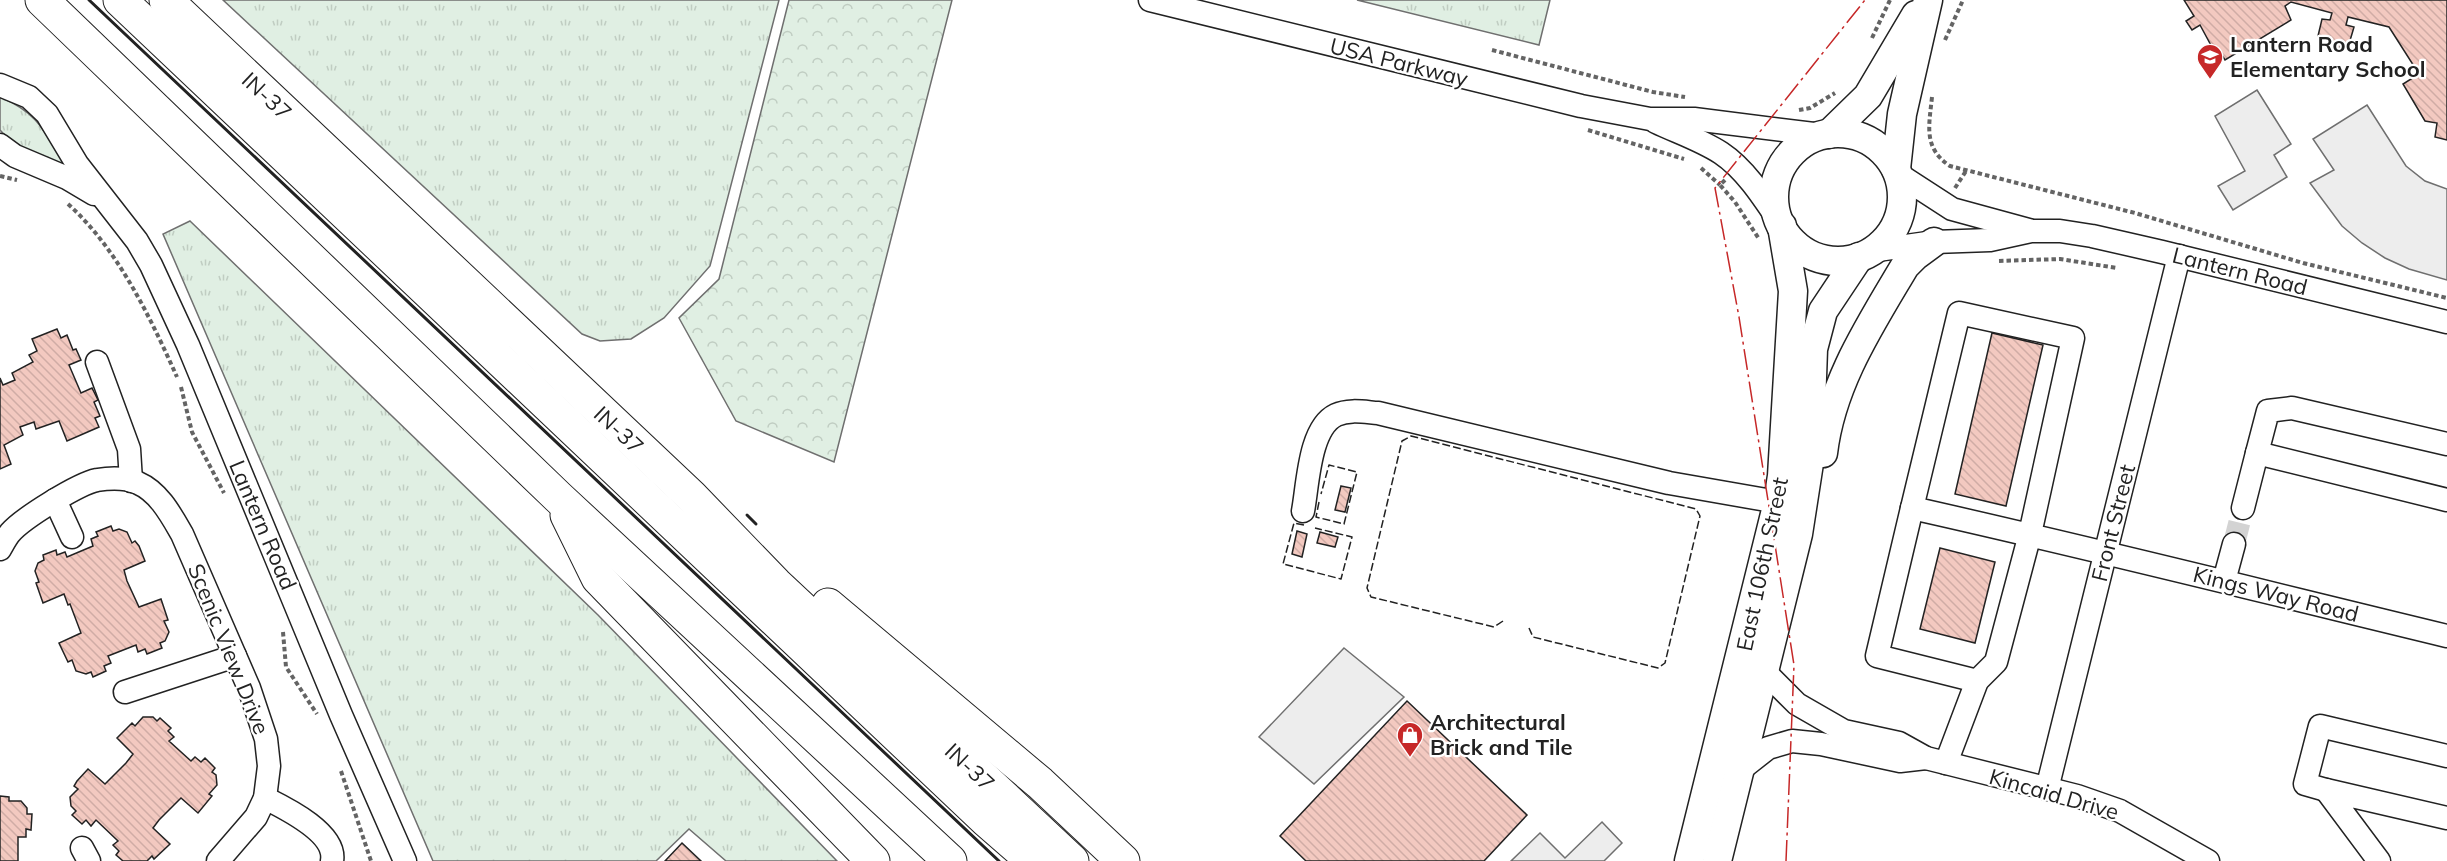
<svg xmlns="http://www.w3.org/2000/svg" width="2447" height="861" viewBox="0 0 2447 861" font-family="Mulish,sans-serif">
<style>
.grass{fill:url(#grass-tufts);stroke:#6f6f6f;stroke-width:1.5}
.forest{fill:url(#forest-crowns);stroke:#6f6f6f;stroke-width:1.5}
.parking{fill:#ededed;stroke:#6f6f6f;stroke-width:1.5}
.building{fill:url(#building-back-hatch);stroke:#222;stroke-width:1.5}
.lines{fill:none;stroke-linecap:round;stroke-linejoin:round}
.minor-tunnel{stroke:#d3d3d3;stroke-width:22;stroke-dasharray:22 11;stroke-linecap:butt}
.minor-casing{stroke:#222;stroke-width:25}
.major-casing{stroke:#222;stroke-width:31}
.highway-casing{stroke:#222;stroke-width:35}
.path{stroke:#646464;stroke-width:4;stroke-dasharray:4.5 3;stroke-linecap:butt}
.minor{stroke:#fff;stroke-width:22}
.major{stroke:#fff;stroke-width:28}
.highway{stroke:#fff;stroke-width:33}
.fence{stroke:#222;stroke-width:1.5;stroke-dasharray:8 3;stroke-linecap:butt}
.wall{stroke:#222;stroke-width:3}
.power{stroke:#c62828;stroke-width:1.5;stroke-dasharray:21 4.5 3 4.5;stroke-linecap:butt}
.labels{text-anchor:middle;stroke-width:4.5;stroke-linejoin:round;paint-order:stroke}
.poi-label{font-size:22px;font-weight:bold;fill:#222;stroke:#fff;text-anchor:start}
.street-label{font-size:22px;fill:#222;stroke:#fff}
</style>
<defs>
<pattern id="grass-tufts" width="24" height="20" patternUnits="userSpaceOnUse" patternTransform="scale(1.5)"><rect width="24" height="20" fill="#e0efe3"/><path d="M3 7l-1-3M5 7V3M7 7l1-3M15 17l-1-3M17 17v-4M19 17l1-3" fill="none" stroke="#c0cdc2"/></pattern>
<pattern id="forest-crowns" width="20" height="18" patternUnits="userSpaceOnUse" patternTransform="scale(1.5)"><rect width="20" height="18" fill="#e0efe3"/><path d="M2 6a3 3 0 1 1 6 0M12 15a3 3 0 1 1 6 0" fill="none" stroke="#c0cdc2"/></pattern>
<pattern id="building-back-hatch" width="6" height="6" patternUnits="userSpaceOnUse" patternTransform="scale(1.5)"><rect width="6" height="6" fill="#f3c9c0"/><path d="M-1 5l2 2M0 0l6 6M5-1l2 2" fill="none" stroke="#d0aca5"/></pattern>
</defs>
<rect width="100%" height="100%" fill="#fff"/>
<g class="grass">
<polygon points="223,0 779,0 710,266 664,318 631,339 600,341 582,334"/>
<polygon points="1357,0 1550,0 1539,45"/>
<path d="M0,97C38,113 44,131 65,164L63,166C40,157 16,149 0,130Z"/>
<polygon points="190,221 598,615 837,861 726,861 689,829 656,861 433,861 163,234"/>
</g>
<polygon class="forest" points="789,0 952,0 834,462 736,421 679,318 719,279"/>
<g class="parking">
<polygon points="2257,90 2291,144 2274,155 2287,177 2233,210 2218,186 2245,171 2215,116"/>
<polygon points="2367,105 2406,166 2425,181 2447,189 2447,280 2409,269 2385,258 2362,243 2342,226 2310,183 2334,170 2313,139"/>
<polygon points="1344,648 1404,697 1314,784 1259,737"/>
<polygon points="1602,822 1622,843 1604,861 1511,861 1540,833 1565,858"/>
</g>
<g class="building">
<polygon points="2184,0 2447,0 2447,140 2435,137 2437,123 2425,121 2403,84 2419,74 2389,27 2348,17 2346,25 2354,27 2349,44 2342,42 2339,49 2325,45 2326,38 2318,36 2322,19 2330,20 2332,13 2291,2 2285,6 2291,20 2225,60 2217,47 2213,49 2200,25 2192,30 2186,21 2194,16"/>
<polygon points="57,329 61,338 67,335 73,350 76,349 81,360 69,365 81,393 92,388 98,400 94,402 100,416 95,418 99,427 67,441 59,421 36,429 34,422 20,427 23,435 4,445 11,464 0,469 0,378 3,385 15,380 12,373 33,362 29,355 37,351 32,339"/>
<polygon points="1992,333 2043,345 2006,506 1955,494"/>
<polygon points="1341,486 1351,488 1345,512 1335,510"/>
<polygon points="111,526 113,531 119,529 127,532 132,543 135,541 139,546 145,561 124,570 127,581 139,607 161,599 168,620 164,621 169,632 165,641 160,643 162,648 147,654 145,649 138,652 136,645 108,656 111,663 104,666 106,671 93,677 91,672 86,674 76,671 72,660 68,662 59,643 81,633 70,604 68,605 64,594 43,603 36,583 39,582 35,571 38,563 44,560 43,555 56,550 57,555 65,552 67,557 93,546 91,539 98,536 96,532"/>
<polygon points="1297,531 1307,534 1302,557 1292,554"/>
<polygon points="1320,532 1338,537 1335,547 1317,543"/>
<polygon points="1940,548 1995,562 1975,643 1920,629"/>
<polygon points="1407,701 1527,815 1484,861 1306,861 1280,836"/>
<polygon points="143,717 153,717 157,721 160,718 171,728 168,731 174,737 169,741 191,761 195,757 201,762 205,758 215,768 212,772 216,775 217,785 209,794 212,796 198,813 181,798 159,820 153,828 170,844 154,859 152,856 147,861 123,861 116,855 119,851 113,845 118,841 96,820 91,826 86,820 82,824 72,815 76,811 71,806 70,797 78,789 74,786 77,781 88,769 105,784 126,763 133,754 117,738 132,723 135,726"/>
<polygon points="0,796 9,797 9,801 21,801 27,808 27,814 32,814 31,830 26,829 26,837 18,837 18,861 0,861"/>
<polygon points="682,843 701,861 665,861"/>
</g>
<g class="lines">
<polyline class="minor-tunnel" points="2234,544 2243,508"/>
<g class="minor-casing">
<g id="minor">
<polyline points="1150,0 1581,106 1650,119 1694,119 1822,135"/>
<polyline points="0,85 29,97 47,114 77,164 137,241 151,265 188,345 341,715 405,861"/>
<path d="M1656,122C1677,132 1701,140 1721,153C1745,169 1763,197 1779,221"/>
<polyline points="0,145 15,156 67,178 94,194"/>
<polyline points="1898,174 1952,209 2029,230"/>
<polyline points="1871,251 1934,242 1990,240 2031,231 2060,231 2092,236 2162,252 2447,322"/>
<polyline points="97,362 129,449 131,481"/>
<polyline points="2447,444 2292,408 2268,411 2257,453 2447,500"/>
<polyline points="55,500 72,537"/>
<polyline points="1912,508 1877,656 1977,681"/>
<polyline points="2243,508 2257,453"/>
<path d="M1303,511C1308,485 1309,428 1336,415C1349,409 1364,412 1378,413L1669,483L1778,502"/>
<path d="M0,549C3,544 6,538 10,533C23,518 78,484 97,480C110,478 125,477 138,483C159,492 171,515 182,534L249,688L266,739L269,766L265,798L256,817L218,861"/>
<polyline points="2224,581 2234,544"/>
<polyline points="1765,672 1797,704 1844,731 1899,743 1926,758 2077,796 2120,811 2208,861"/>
<polyline points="125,692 235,656"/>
<path d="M1946,763L1977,681L1996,662L2030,534L2073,338L1959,313L1912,508C2091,548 2269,593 2447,636"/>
<polyline points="1740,770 1768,748 1792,741 1821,744 1900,761 1926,758"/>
<polyline points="2047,789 2179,256"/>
<polyline points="2326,790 2305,784 2320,726 2447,756"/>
<path d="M265,798C285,808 337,833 332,861"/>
<polyline points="82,848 89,861"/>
<polyline points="2379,861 2326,790 2447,818"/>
</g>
</g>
<g class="major-casing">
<g id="major">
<circle cx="1838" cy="197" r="64"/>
<polyline points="1829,134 1868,96 1916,15"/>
<polyline points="1896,169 1902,114 1928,0"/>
<path d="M1823,453C1831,384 1870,325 1905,266L1915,256L1934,242"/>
<polyline points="1689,861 1778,502 1782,476 1793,291 1782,226"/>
<polyline points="1717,861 1798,534 1809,463 1813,349 1823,311 1859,257"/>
</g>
</g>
<g class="highway-casing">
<g id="highway">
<polyline points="42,0 558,497 950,861"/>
<polyline points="120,0 986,820 1033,861"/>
<polyline points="166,0 691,496 776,584 1072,861"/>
<polyline points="567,515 598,578 873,861"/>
<polyline points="828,605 1040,783 1123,861"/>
</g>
</g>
<g class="path">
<polyline points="1872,38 1890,0"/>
<polyline points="1945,40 1963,0"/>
<polyline points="1492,50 1653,92 1685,97"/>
<path d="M1932,97C1929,126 1923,148 1950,166L2135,213L2303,263L2447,298"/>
<polyline points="1799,110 1810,108 1835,93"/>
<polyline points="1588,130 1684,159"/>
<polyline points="1701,168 1720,185"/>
<polyline points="0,176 17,180"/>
<polyline points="1725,180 1720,185 1735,202 1759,239"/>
<polyline points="1955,188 1966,171"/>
<path d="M68,204C118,249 150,317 177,377"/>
<polyline points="1999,261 2060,259 2117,268"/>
<polyline points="181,387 192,432 224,493"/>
<polyline points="283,632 286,667 317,714"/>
<polyline points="341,771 371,861"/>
</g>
<use href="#minor" class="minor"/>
<use href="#major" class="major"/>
<use href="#highway" class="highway"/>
<g class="fence">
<polyline points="1319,502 1316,517 1344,524 1357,472 1329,465 1321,494"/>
<polyline points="1304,525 1294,523 1283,564 1341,579 1352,537 1315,528"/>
<polyline points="1503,621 1494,627 1371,597 1367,588 1402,441 1411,436 1696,509 1700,516 1665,663 1658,668 1533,637 1529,628"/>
</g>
<g class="wall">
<polyline points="89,0 999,861"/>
<polyline points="747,515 756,524"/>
</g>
<polyline class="power" points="1786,861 1794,665 1739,317 1715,188 1865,0"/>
</g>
<defs>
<g id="school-pin" transform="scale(1.35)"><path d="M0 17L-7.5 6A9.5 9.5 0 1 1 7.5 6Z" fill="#c62828" stroke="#fff"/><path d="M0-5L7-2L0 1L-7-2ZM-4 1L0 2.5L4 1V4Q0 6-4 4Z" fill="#fff"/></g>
<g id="shop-pin" transform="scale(1.35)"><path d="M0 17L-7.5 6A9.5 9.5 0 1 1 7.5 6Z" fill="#c62828" stroke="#fff"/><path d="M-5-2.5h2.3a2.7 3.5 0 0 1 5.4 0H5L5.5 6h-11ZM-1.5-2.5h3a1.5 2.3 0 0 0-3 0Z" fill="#fff"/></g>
</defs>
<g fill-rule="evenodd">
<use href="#school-pin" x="2210" y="57"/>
<use href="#shop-pin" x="1410" y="735"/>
</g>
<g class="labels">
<g class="poi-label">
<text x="2230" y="52">Lantern Road<tspan x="2230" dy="25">Elementary School</tspan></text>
<text x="1430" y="730">Architectural<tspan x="1430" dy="25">Brick and Tile</tspan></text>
</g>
<g class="street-label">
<text transform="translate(1399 62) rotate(14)" y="8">USA Parkway</text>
<text transform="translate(267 96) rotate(43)" y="8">IN-37</text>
<text transform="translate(2240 271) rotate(14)" y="8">Lantern Road</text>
<text transform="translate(619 430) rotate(43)" y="8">IN-37</text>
<text transform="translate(2113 523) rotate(-76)" y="8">Front Street</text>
<text transform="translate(263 525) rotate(67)" y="8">Lantern Road</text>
<text transform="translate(1762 564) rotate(-78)" y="8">East 106th Street</text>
<text transform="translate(2276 594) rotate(14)" y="8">Kings Way Road</text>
<text transform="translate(229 649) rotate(68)" y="8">Scenic View Drive</text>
<text transform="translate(970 767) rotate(43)" y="8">IN-37</text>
<text transform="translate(2054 794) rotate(16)" y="8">Kincaid Drive</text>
</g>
</g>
</svg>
